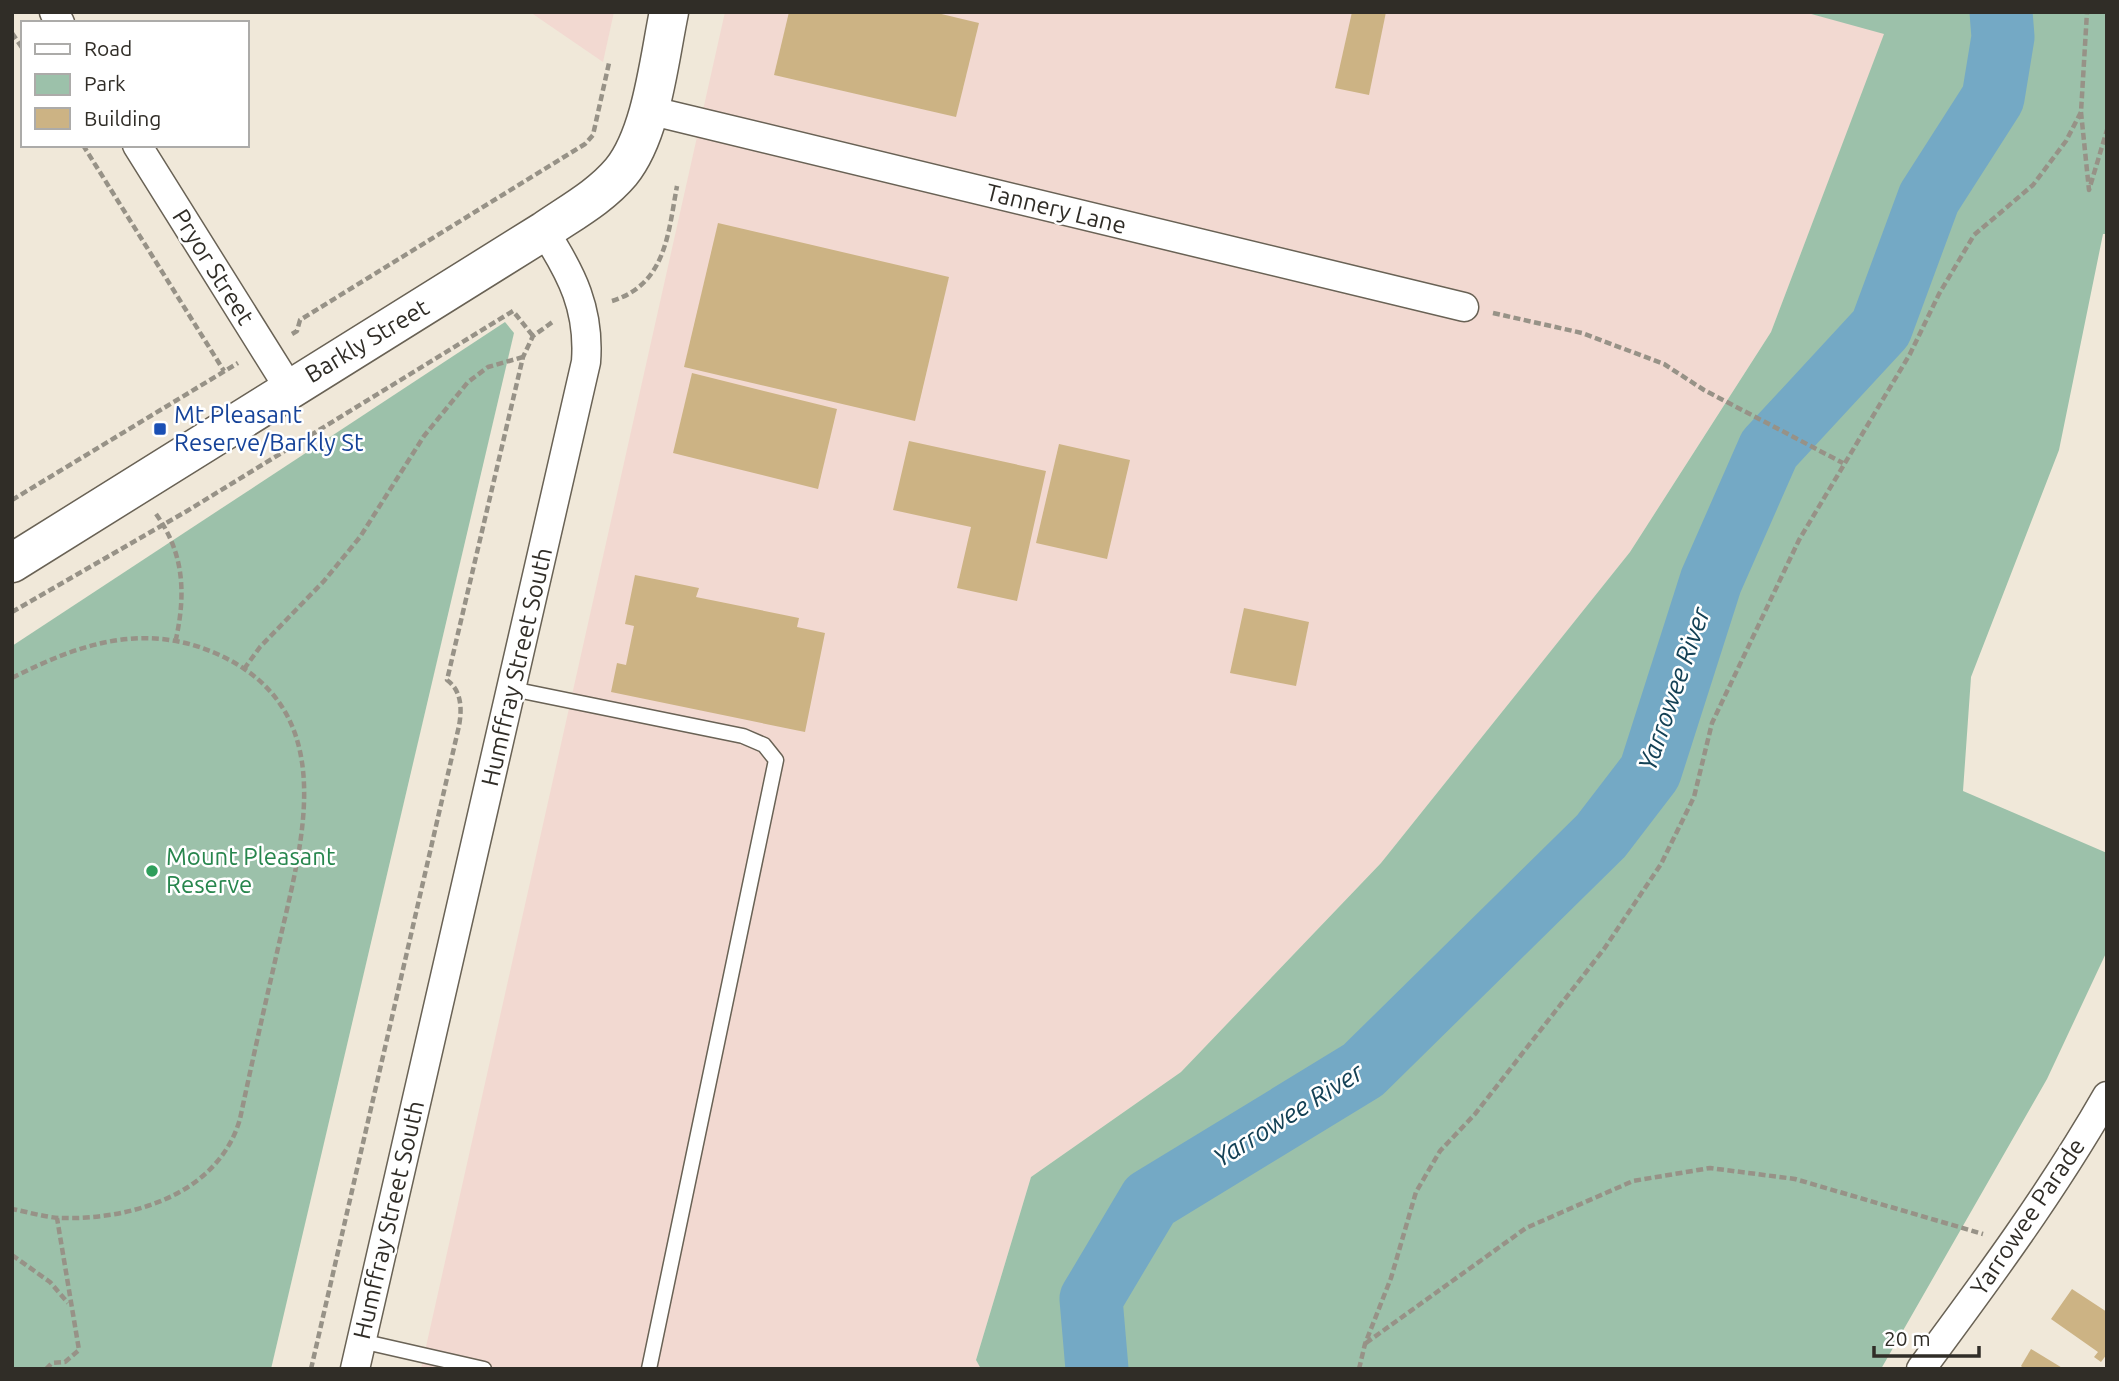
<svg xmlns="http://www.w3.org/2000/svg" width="2119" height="1381" viewBox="0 0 2119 1381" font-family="Ubuntu,sans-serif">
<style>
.industrial{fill:#f2d9d1}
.green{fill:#9cc1aa}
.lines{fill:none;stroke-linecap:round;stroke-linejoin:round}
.river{stroke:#74a9c5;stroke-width:63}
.building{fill:#ccb384}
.service-casing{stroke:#696255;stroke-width:17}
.minor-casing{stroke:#696255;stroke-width:31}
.secondary-casing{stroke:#696255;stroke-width:41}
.path{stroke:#979287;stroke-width:4.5;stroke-dasharray:7 3.5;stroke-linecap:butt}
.service{stroke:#fff;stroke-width:14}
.minor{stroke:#fff;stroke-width:28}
.secondary{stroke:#fff;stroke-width:38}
.transit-dot{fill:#1a4fb4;stroke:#fff;stroke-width:2.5}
.leisure-dot{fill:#2e9e5b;stroke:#fff;stroke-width:2.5}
.labels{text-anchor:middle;stroke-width:5;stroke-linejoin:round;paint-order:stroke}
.street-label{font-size:24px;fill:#302d27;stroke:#fff}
.transit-label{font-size:24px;fill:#164399;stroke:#fff;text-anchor:start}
.leisure-label{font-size:24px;fill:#27864d;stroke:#fff;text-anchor:start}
.water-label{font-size:26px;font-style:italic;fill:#144155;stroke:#fff}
</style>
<rect width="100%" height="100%" fill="#f0e8d9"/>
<g class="industrial">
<polygon points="530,12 614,12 603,62"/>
<polygon points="725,12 1804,12 1885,33 1771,332 1630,552 1381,863 1181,1072 1031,1177 976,1360 981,1369 421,1369"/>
</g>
<g class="green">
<polygon points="1804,12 2107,12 2107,234 2103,234 2059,450 1971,677 1963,791 2107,853 2107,951 2047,1079 1881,1369 981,1369 976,1360 1031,1177 1181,1072 1381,863 1630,552 1771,332 1884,34"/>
<polygon points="505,322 514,333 271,1369 12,1369 12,646"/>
</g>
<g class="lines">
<polyline class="river" points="1097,1369 1091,1299 1150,1200 1363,1070 1601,836 1650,772 1711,581 1769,449 1881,328 1929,198 1993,98 2003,37 2001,12"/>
</g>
<g class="building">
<polygon points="789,12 933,12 979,23 956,117 774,75"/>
<polygon points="1352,12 1386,12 1369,95 1335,88"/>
<polygon points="718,223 949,277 915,421 684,367"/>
<polygon points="692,373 837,409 818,489 673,453"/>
<polygon points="909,441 1046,471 1017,601 957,588 971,527 893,510"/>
<polygon points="1059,444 1130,460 1107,559 1036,543"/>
<polygon points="635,575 699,588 696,597 799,618 797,627 825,633 805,732 611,692 617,663 626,665 634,626 625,624"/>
<polygon points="1244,608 1309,622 1296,686 1230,673"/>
<polygon points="2072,1289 2107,1312 2107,1354 2101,1362 2094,1357 2098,1352 2051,1319"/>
<polygon points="2031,1349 2064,1369 2024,1369 2021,1366"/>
</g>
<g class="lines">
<g class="service-casing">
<g id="service">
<polyline points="512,689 743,736 764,745 776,760 649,1369"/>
<polyline points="361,1341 484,1369"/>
</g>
</g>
<g class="minor-casing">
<g id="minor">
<polyline points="54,12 60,23"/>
<polyline points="648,110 1464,307"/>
<polyline points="137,145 289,388"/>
<path d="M355,1369L586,362C590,310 572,274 544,231"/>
<path d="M1921,1369C1987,1280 2052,1192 2107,1096"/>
</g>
</g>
<g class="secondary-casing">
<path id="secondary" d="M12,563L544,231C570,213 600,197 621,172C652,134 659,60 669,12"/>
</g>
<g class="path">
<polyline points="12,33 23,49"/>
<polyline points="2081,112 2089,190 2107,130"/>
<polyline points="83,145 224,371"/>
<path d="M612,301C666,284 668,234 677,186"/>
<polyline points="1493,313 1582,333 1664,364 1704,390 1843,463"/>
<polyline points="292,334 297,331 300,320 585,144 593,135 609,63"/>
<polyline points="12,500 238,363"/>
<path d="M156,514C184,553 186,593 176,639"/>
<polyline points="12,612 187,511 513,311 533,336"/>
<polyline points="244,669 260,647 324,581 360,537 424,436 468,382 488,367 523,357"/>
<path d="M12,678C79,644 143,622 215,653C344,709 302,842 278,948C265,1005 252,1062 240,1119C218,1195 131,1220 60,1218C44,1217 28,1212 12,1209"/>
<polyline points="12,1255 50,1282 68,1303"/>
<polyline points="1366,1343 1526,1228 1633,1181 1710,1168 1795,1179 1983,1234"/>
<polyline points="46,1369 52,1363 65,1362 79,1350 57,1218"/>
<path d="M311,1369L459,726C462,709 462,691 447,680L523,357L533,336L554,321"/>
<polyline points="1359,1369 1365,1344 1391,1278 1416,1192 1440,1151 1475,1114 1604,949 1661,864 1694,797 1712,723 1799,540 1910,354 1939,294 1974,235 2033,185 2066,141 2081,112 2087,12"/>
</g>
<use href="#service" class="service"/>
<use href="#minor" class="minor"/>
<use href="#secondary" class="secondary"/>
</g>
<rect class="transit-dot" x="153" y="422" width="14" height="14" rx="3.5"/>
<circle class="leisure-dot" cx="152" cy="871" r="7"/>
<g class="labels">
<g class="street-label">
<text transform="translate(1056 209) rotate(14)" y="8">Tannery Lane</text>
<text transform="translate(213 267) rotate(58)" y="8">Pryor Street</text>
<text transform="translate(367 341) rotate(-31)" y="8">Barkly Street</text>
<text transform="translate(517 667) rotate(-77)" y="8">Humffray Street South</text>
<text transform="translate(2028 1217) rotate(-56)" y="8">Yarrowee Parade</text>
<text transform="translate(389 1220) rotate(-77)" y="8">Humffray Street South</text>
</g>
<g class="transit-label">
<text x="174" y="423">Mt Pleasant<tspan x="174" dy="28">Reserve/Barkly St</tspan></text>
</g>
<g class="leisure-label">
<text x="166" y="865">Mount Pleasant<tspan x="166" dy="28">Reserve</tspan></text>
</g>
<g class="water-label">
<text transform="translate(1674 689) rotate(-71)" y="9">Yarrowee River</text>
<text transform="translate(1288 1115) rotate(-32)" y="9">Yarrowee River</text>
</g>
</g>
<rect width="2119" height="1381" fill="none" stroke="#302d27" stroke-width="28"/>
<rect x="21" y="21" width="228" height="126" fill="#ffffff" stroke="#acaba9" stroke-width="2"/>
<rect x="35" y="44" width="35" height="10" fill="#ffffff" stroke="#acaba9" stroke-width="2"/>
<text x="84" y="56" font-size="21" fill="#302d27">Road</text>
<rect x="35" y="74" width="35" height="21" fill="#9cc1aa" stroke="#acaba9" stroke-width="2"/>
<text x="84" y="91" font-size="21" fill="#302d27">Park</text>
<rect x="35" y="108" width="35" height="21" fill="#ccb384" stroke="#acaba9" stroke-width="2"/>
<text x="84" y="126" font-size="21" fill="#302d27">Building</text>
<path d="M1874 1346v10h105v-10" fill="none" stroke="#302d27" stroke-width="3.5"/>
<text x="1884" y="1346" font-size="21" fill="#302d27" stroke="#ffffff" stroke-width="5" paint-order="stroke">20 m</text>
</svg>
